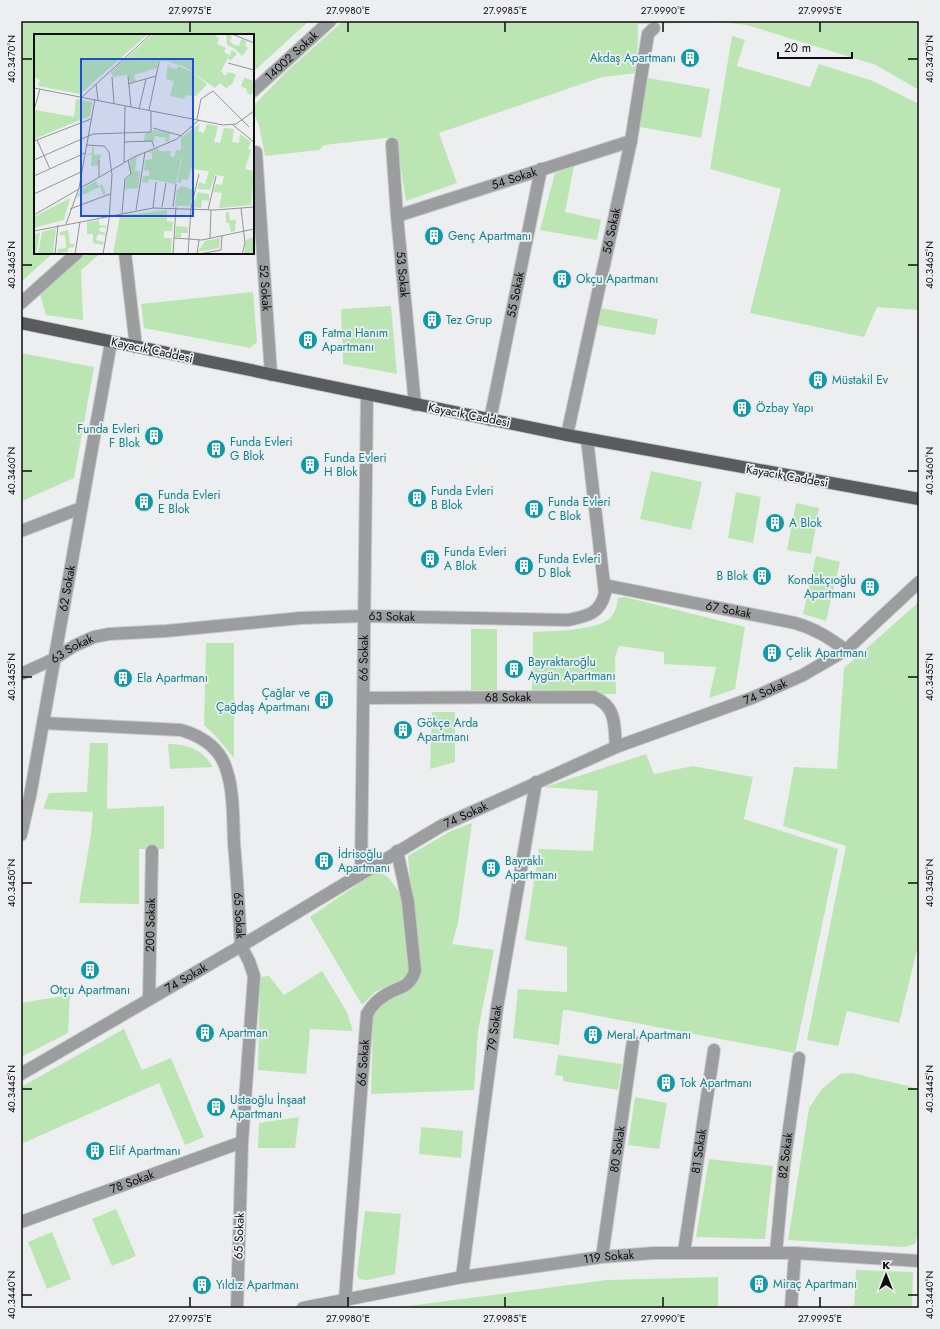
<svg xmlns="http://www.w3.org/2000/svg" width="940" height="1329" viewBox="0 0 940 1329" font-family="Jost,sans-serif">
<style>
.green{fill:#bce5b4}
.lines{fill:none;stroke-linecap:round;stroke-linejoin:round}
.minor-casing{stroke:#c9cacc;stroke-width:14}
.major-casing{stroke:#c9cacc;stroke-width:14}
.minor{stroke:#9c9d9e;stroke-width:12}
.major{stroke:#5a5b5c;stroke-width:12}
.ticks{fill:none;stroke:#0d0d0e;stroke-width:1.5}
.labels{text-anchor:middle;stroke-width:3.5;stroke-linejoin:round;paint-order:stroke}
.street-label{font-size:12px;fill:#0d0d0e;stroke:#edeef0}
.culture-label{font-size:12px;fill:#0d838f;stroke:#edeef0;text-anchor:start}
.inset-road{fill:none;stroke:#939496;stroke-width:1}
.view{fill:#1d4ed8;fill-opacity:0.15;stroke:#1d4ed8;stroke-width:2}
.inset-edge{fill:none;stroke:#0d0d0e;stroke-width:2}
.neatline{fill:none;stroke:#0d0d0e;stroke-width:1.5}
.ticks-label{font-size:10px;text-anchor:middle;fill:#0d0d0e}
</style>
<rect width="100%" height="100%" fill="#edeef0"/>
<g class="green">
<polygon points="21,21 309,21 253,72 253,35 35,35 35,253 53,253 21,282"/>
<polygon points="343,21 919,21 919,90 876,65 747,25 721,22 638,24 637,73 602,77 439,133 457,183 406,201 396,137 324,145 319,150 265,156 259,125 253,113 253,106 287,71"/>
<polygon points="732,36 745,40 737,66 810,87 819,64 873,81 919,104 919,310 877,307 864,337 750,313 781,189 710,169"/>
<polygon points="648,78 710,89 701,138 640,127"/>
<polygon points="574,166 565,212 601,220 597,240 540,230 555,173"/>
<polygon points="87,253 101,253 81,270 83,320 46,315 40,294"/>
<polygon points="253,292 257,342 250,348 144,328 141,304"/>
<polygon points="391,306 397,374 343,364 341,309"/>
<polygon points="601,308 658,319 655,335 598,325"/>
<polygon points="21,353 94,367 74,478 22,501 21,500"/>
<polygon points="651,471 702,482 691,530 640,519"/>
<polygon points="736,492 761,497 753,543 728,538"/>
<polygon points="796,503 819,508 811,554 787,550"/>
<polygon points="816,556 840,562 826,621 803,614"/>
<path d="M625,597L745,627L735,689L709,698L716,667L664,664V652L619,646L615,657L616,694H532L533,632C551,631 601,631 612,616C616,611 617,604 618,598Z"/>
<polygon points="919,602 919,942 899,1023 847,1011 838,1046 807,1040 846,846 783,826 794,767 837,769 844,668"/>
<rect x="471" y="629" width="26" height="61"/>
<polygon points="206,643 234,643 234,758 214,734 204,725"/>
<polygon points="432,712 455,712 455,762 430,769"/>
<polygon points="90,743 108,743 107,809 164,806 164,849 139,849 139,904 79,903 91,835 93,812 43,809 49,793 87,792"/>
<path d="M168,744C188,744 203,750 213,767L170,769Z"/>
<polygon points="646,754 654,774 693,766 753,777 744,819 838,849 795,1053 567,1010 563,1010 559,1045 513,1038 518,989 567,992 567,947 525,940 539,849 593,851 598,791 545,787"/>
<polygon points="472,823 458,923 452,944 494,950 478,1031 474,1090 371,1094 373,1019 377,1005 418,970 408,856 453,830"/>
<polygon points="377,871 388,877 400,893 409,953 409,967 405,977 391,985 375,992 362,1005 310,917"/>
<polygon points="322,971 347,1012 353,1031 310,1029 306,1074 258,1070 260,977 269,976 284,995"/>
<polygon points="70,995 68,1033 21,1057 21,1003"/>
<polygon points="124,1029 142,1070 171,1058 204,1137 185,1145 159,1083 21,1144 21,1087"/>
<polygon points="558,1055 622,1064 618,1090 563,1081 563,1076 555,1075"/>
<polygon points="852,1073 912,1087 919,1091 919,1228 915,1244 904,1247 788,1240 809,1108 822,1089 840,1074"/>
<polygon points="635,1097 667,1103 659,1149 628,1145"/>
<polygon points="299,1117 295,1148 258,1148 259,1123"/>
<polygon points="421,1127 463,1131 461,1158 419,1154"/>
<polygon points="709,1159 773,1166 765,1239 696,1237"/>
<polygon points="116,1209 136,1256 112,1266 92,1219"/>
<polygon points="365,1211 401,1214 395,1274 367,1280 359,1279 357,1274"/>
<polygon points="52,1232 71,1279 47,1289 28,1242"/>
<polygon points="856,1270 913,1272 912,1308 854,1308"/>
<polygon points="718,1277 718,1308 393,1308 607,1280"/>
</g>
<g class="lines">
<g class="minor-casing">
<g id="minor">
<path id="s1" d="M253,91L330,21"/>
<path id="s2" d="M392,144L397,216L415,405"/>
<path id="s3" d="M256,152L271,375"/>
<path id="s4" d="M397,216L631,141"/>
<polyline points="125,253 136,347"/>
<polyline points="21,303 77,253"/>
<path id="s5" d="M490,420L541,169"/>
<path id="s6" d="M567,435L631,141L648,34L654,28"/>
<polyline points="21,531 81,508"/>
<path id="s7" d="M604,585L795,623C816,629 829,638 846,650"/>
<path id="s8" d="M21,674L54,659L74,646L94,637L109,634L166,631L301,618L364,616L568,620C587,616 600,614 605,593L587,439"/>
<path id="s9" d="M364,698L594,697C617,707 614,725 616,747"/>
<path id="s10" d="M43,723L181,730C198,735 213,743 222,759C234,781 233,817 234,843C237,877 239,911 241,946L249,961L254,976L242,1142L237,1308"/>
<path id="s11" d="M21,835L30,796L111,342"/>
<path id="s12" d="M361,873L367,395"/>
<path id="s13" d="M149,998L152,851"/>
<path id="s14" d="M21,1074L241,946L441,826L616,747L752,698L803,675L846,650L919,582"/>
<path id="s15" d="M21,1222L242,1142"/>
<path id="s16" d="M684,1252L714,1050"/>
<path id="s17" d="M776,1253L784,1165L799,1058"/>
<path id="s18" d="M602,1257L633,1041"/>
<path id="s19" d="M462,1277L497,1008L536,782"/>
<path id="s20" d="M345,1300L367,1014C372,1005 378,999 387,994C401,986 409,988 415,971L408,902L397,851"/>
<path id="s21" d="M303,1308L462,1277L602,1257L654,1253H795L919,1261"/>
<polyline points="791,1308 795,1253"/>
</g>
</g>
<g class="major-casing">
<polyline id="major" points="21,323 567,435 919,499"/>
</g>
<use href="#minor" class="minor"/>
<use href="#major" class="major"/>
</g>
<path class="ticks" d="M190,22V32M348,22V32M505,22V32M663,22V32M820,22V32M22,59H32M908,59H918M22,265H32M908,265H918M22,471H32M908,471H918M22,677H32M908,677H918M22,883H32M908,883H918M22,1089H32M908,1089H918M22,1295H32M908,1295H918M190,1297V1307M348,1297V1307M505,1297V1307M663,1297V1307M820,1297V1307"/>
<defs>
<g id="building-disc" transform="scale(1)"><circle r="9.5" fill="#0f9aa8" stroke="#edeef0"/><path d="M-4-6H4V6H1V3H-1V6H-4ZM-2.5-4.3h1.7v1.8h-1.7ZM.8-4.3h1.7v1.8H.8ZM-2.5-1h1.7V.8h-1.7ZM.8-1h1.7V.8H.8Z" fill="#fff"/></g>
</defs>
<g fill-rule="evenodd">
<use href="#building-disc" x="690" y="58"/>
<use href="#building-disc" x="434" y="236"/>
<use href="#building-disc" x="562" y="279"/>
<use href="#building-disc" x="432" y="320"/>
<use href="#building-disc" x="308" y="340"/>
<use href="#building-disc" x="818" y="380"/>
<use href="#building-disc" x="742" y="408"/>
<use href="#building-disc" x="154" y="436"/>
<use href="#building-disc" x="216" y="449"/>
<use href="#building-disc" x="310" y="465"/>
<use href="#building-disc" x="417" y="498"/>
<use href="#building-disc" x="144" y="502"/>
<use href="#building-disc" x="534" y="509"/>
<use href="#building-disc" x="775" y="523"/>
<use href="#building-disc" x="430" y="559"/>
<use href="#building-disc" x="524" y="566"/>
<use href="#building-disc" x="762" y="576"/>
<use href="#building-disc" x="870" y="587"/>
<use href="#building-disc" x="772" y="653"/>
<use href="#building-disc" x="514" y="669"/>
<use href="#building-disc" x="123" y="678"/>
<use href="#building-disc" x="324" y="700"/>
<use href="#building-disc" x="403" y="730"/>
<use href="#building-disc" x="324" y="861"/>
<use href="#building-disc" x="491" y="868"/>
<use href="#building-disc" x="90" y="970"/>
<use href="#building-disc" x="205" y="1033"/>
<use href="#building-disc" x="593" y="1035"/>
<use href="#building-disc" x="666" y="1083"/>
<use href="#building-disc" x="216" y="1107"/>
<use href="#building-disc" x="95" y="1151"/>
<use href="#building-disc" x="759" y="1284"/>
<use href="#building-disc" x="202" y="1285"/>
</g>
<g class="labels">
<g class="street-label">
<text dy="4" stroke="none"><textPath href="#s1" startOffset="52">14002 Sokak</textPath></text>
<text dy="4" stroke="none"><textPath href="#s4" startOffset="123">54 Sokak</textPath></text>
<text dy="4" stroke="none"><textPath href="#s6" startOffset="209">56 Sokak</textPath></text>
<text dy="4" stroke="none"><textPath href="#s2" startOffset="131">53 Sokak</textPath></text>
<text dy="4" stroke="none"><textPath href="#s3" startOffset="136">52 Sokak</textPath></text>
<text dy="4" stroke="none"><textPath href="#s5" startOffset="128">55 Sokak</textPath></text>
<text transform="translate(152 350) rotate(12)" y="4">Kayacık Caddesi</text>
<text transform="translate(469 415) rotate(11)" y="4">Kayacık Caddesi</text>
<text transform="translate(787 476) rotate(10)" y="4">Kayacık Caddesi</text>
<text dy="4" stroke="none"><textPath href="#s11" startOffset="251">62 Sokak</textPath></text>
<text dy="4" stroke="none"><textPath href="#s7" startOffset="127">67 Sokak</textPath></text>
<text dy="4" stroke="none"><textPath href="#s8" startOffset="381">63 Sokak</textPath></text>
<text dy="4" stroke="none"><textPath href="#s8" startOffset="57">63 Sokak</textPath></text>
<text dy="4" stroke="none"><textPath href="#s12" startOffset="215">66 Sokak</textPath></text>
<text dy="4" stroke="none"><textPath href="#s14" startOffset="839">74 Sokak</textPath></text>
<text dy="4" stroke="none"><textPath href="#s9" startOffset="144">68 Sokak</textPath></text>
<text dy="4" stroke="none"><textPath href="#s14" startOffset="515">74 Sokak</textPath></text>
<text dy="4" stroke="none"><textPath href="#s10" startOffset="348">65 Sokak</textPath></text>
<text dy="4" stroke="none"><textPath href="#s13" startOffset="73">200 Sokak</textPath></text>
<text dy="4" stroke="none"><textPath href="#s14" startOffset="191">74 Sokak</textPath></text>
<text dy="4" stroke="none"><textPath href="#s19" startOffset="251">79 Sokak</textPath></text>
<text dy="4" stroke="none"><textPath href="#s20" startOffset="238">66 Sokak</textPath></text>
<text dy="4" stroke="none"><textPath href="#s18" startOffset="109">80 Sokak</textPath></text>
<text dy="4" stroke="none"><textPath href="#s16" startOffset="102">81 Sokak</textPath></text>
<text dy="4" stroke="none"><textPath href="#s17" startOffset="98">82 Sokak</textPath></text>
<text dy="4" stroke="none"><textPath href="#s15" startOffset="118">78 Sokak</textPath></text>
<text transform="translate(239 1236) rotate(-88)" y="4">65 Sokak</text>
<text dy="4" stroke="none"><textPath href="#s21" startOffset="310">119 Sokak</textPath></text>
</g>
<g class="culture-label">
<text x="676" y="62" text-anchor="end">Akdaş Apartmanı</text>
<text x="448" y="240">Genç Apartmanı</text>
<text x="576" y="283">Okçu Apartmanı</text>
<text x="446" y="324">Tez Grup</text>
<text x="322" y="337">Fatma Hanım<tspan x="322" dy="14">Apartmanı</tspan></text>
<text x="832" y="384">Müstakil Ev</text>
<text x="756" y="412">Özbay Yapı</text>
<text x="140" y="433" text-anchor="end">Funda Evleri<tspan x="140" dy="14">F Blok</tspan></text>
<text x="230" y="446">Funda Evleri<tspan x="230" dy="14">G Blok</tspan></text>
<text x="324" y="462">Funda Evleri<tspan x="324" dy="14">H Blok</tspan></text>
<text x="431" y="495">Funda Evleri<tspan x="431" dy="14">B Blok</tspan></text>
<text x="158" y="499">Funda Evleri<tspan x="158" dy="14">E Blok</tspan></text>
<text x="548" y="506">Funda Evleri<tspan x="548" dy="14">C Blok</tspan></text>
<text x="789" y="527">A Blok</text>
<text x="444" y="556">Funda Evleri<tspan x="444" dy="14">A Blok</tspan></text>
<text x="538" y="563">Funda Evleri<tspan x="538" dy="14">D Blok</tspan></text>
<text x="748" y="580" text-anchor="end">B Blok</text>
<text x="856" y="584" text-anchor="end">Kondakçıoğlu<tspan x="856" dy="14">Apartmanı</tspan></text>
<text x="786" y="657">Çelik Apartmanı</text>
<text x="528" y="666">Bayraktaroğlu<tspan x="528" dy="14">Aygün Apartmanı</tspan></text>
<text x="137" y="682">Ela Apartmanı</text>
<text x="310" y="697" text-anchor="end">Çağlar ve<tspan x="310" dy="14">Çağdaş Apartmanı</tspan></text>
<text x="417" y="727">Gökçe Arda<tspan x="417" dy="14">Apartmanı</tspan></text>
<text x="338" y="858">İdrisoğlu<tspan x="338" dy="14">Apartmanı</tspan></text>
<text x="505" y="865">Bayraklı<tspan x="505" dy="14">Apartmanı</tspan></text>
<text x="90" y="994" text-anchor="middle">Otçu Apartmanı</text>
<text x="219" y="1037">Apartman</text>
<text x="607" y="1039">Meral Apartmanı</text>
<text x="680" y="1087">Tok Apartmanı</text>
<text x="230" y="1104">Ustaoğlu İnşaat<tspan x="230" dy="14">Apartmanı</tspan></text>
<text x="109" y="1155">Elif Apartmanı</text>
<text x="773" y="1288">Miraç Apartmanı</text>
<text x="216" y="1289">Yıldız Apartmanı</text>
</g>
</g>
<g transform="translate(34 34)">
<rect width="220" height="220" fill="#edeef0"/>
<path d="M0,0L20,1L114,0L46,60L4,52L6,46L0,43ZM119,0H181L185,5L183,10L192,14L190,18L195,21L194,24L198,16L203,20L196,27L194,24L187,37L191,42L194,38L202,40L199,49L192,54L186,49L181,54L151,33L133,27L123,28V34L100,41L102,47L96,49L94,41L79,43L77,38ZM192,0L198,2L196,7L199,10L205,12L207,5L213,7L211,11L214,14L208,22L201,15L193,11ZM134,29L135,33L143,35L144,32L158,38L173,50L162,62L152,61L150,65L136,62L140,47L132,45ZM210,44L218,46L220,58L216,61L212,57L213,55L207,52ZM42,65L58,68L56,82L0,105L1,76L47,84L40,83ZM166,89L164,97L170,99L173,90L184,92L180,108L186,109L190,94L200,95L198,108L205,109L206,100L217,108L214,115L217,116L211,135L220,137L217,171L185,174L188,159L179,158L182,150L188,151L190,142L181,141L176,156L163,155L165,148L171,150L175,137L157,135L154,146L148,145L147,149L143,148L148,125L140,123L142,116H147V104ZM121,96L136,99L135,107L131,108L132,104L121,102L120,107H110L111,100ZM58,113H60V121L67,120L64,132H57L58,121H52L58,119ZM124,114L125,117H137L136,122L147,125L142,150L115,145L114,149L108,148L109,142H115V137L110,136L111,126L118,125V119L112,118ZM103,122L101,137H106L104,154L91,155L92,146L96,142V126ZM62,147L64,152L68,150L72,160L69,161L66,153L42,164L45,157ZM148,152L160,156L156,172H141L143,156ZM164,158L175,160V167L168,166L167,174L158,173ZM36,164L30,186L0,194V183ZM133,176V187L139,188L138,197H130V204H138L137,220H79L86,182ZM192,178H195L196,186H202L201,197L197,198L195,189H192ZM65,186V191L73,192L72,194L66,193L65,197L72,199L71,201L64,200L62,206L70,208L69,211L59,209V200H53V188ZM142,192L154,193V199H147V203H141ZM22,194L19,220H4L8,198ZM34,196L36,210H40V213L34,214V218L23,219L24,215L32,214L31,201H25L26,198ZM6,199L2,220H0V200ZM220,203V217L218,220L210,219L212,206ZM186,204L185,214L164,218L171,207Z" fill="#bce5b4"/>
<path class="inset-road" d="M198,0L220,9M194,29L220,36M94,42L97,73M78,43L80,69M62,50L64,66M94,50L122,42M0,54L189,91L202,90L220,77M48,63L117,0M105,75L112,45M0,76L6,55M115,76L125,28M163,85L167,65L179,57L215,93M199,91L220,108M119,94L148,102M3,106L16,135M0,107L57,85M90,108L118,107L120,113M52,111L70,112L75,118L78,141L75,186L69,220M0,126L59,100L117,98V77M90,128L91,72M0,142L51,119M65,143V126M0,160L47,138M128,173L132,149M139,173L142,150M119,174L122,148M207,174L211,209L208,220M36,175L76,160M102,176L111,118M174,176L182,142M88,179L91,145L97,140L94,126M0,181L100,123L143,105L165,86M32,190L45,154L61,65M0,197L119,174L181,176L220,173M140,204L168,206L220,195M176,204L177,176M21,220L24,191M41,220L46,188M139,220L142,173M154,220L157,174L165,140M163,220L165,206M165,220L187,216L188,202"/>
<path class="view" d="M47,25H159V182H47Z"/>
<rect width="220" height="220" class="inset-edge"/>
</g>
<rect width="940" height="1329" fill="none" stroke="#edeef0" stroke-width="44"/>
<g transform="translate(886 1275)" stroke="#edeef0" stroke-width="3" paint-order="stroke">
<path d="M0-3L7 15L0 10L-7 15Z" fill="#0d0d0e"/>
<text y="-6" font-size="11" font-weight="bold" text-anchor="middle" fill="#0d0d0e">K</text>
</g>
<path d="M778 52v6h74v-6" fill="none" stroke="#0d0d0e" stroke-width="2"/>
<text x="784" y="52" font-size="12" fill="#0d0d0e" stroke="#edeef0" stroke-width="3" paint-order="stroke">20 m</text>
<rect x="22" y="22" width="896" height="1285" class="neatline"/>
<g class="ticks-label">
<text x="190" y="14">27.9975°E</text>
<text x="348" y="14">27.9980°E</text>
<text x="505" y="14">27.9985°E</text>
<text x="663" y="14">27.9990°E</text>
<text x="820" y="14">27.9995°E</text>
<text transform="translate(11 59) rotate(-90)" y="4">40.3470°N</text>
<text transform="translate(929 59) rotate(-90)" y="4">40.3470°N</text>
<text transform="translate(11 265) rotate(-90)" y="4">40.3465°N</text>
<text transform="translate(929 265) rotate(-90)" y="4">40.3465°N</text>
<text transform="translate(11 471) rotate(-90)" y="4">40.3460°N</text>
<text transform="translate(929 471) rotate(-90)" y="4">40.3460°N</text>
<text transform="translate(11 677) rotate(-90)" y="4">40.3455°N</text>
<text transform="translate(929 677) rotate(-90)" y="4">40.3455°N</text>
<text transform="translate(11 883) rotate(-90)" y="4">40.3450°N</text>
<text transform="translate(929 883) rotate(-90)" y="4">40.3450°N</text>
<text transform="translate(11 1089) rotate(-90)" y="4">40.3445°N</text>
<text transform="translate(929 1089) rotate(-90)" y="4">40.3445°N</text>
<text transform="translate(11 1295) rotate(-90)" y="4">40.3440°N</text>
<text transform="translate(929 1295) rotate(-90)" y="4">40.3440°N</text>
<text x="190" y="1322">27.9975°E</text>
<text x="348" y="1322">27.9980°E</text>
<text x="505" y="1322">27.9985°E</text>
<text x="663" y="1322">27.9990°E</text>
<text x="820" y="1322">27.9995°E</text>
</g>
</svg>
